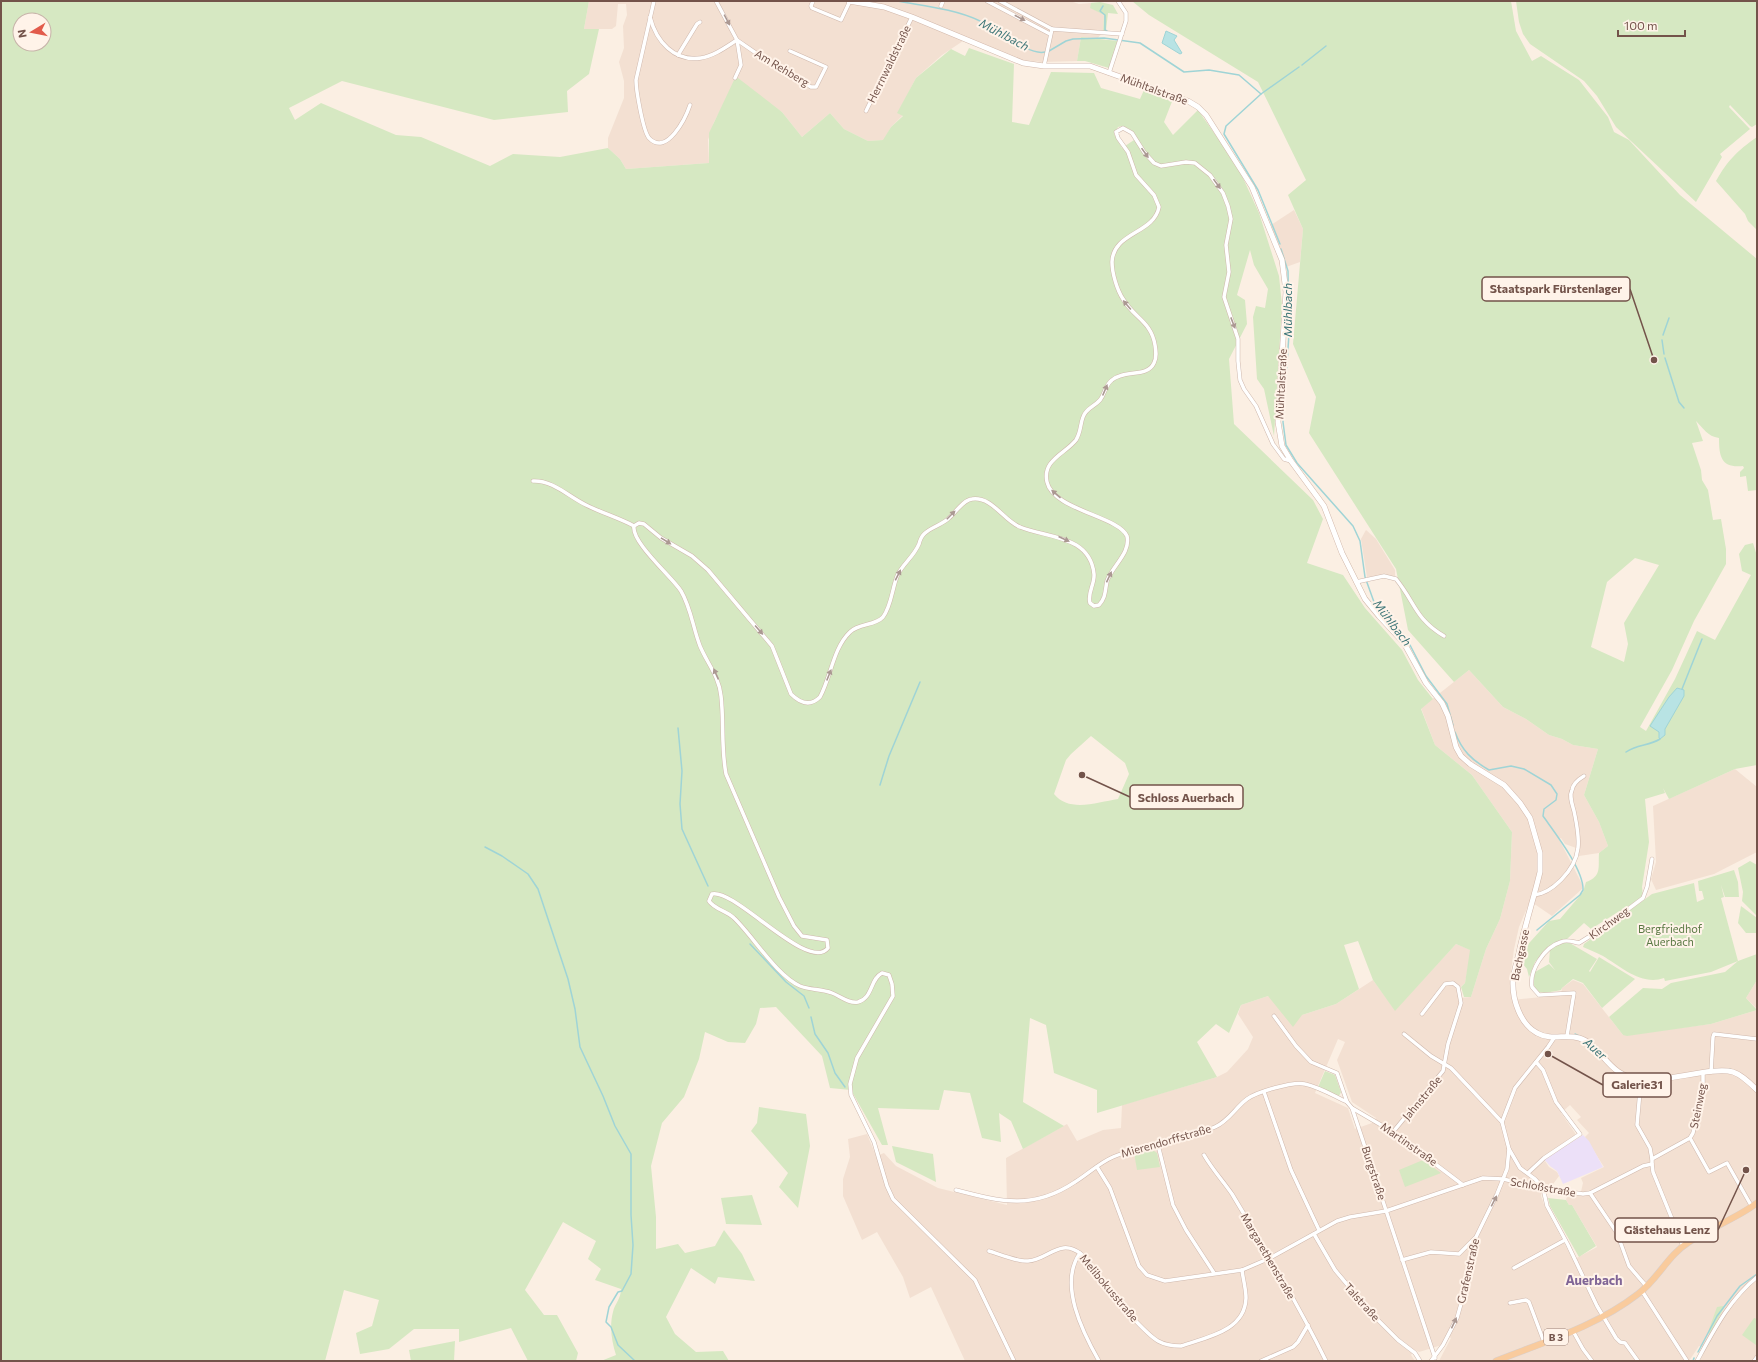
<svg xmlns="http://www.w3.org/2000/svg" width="1758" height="1362" viewBox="0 0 1758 1362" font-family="Commissioner,sans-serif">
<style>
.residential{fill:#f3e0d2;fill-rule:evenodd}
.education{fill:#ece0f8}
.green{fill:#d6e8c2;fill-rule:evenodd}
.water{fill:#b8e3e4;stroke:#9fd4d6}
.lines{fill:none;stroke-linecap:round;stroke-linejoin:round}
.stream{stroke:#9fd4d6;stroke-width:1.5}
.street-casing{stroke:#cfb8ad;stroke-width:4.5}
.secondary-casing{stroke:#d1b7aa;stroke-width:6}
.primary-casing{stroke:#d8cfcc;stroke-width:7}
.street{stroke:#fff;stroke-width:3.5}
.secondary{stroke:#fff;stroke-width:5}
.primary{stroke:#f9cb9d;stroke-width:6}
.oneway{fill:#ab9892}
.labels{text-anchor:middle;stroke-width:4;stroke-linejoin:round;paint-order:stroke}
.shield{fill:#fff3e9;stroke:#9d837a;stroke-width:1}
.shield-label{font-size:10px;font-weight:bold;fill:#73534a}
.street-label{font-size:11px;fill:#73534a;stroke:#fff3e9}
.park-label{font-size:11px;fill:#597842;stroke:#fff3e9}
.water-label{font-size:12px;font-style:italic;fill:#3e7678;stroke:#fff3e9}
.quarter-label{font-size:13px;font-weight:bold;fill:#806596;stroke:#fff3e9}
.leader{fill:none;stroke:#73534a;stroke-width:1.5}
.callout-dot{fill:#73534a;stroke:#fff3e9;stroke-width:1.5}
.callout{fill:#fff3e9;stroke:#73534a;stroke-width:1.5}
.callout-label{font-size:12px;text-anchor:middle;font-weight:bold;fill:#73534a}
</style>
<rect width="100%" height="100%" fill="#fbefe3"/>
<g class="residential">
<polygon points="589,1 1070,1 1079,4 1091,3 1091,8 1104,15 1103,32 1097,39 1081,37 1077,61 1042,62 1011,59 963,41 942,55 916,78 898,113 903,115 891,127 884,140 868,141 844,129 830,113 802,137 782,112 761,97 722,107 714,122 708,140 709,163 626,169 620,159 608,148 608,138 624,98 624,81 619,62 624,48 623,26 627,15 626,4 618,4 616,26 612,29 584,29"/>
<polygon points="1294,210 1303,229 1300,262 1286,267 1271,225"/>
<polygon points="1366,530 1376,539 1395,570 1395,576 1367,577 1361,539"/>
<path d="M1469,670L1503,707L1526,719L1549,735L1562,739L1573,745L1598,749L1584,795L1599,822L1608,846L1599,853L1579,856V849L1565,844L1561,838L1559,839L1582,884V889L1552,916L1530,901L1519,927L1514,949L1510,979L1512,1000L1542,997L1561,994L1562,988L1573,980L1583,984L1623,1035L1711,1024L1757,1010V1361H1700L1706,1348L1699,1346L1689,1361H1439L1451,1338L1447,1335L1442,1345L1419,1352L1415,1350L1411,1355L1415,1361H965L931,1287L910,1298L903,1277L877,1232L862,1240L843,1196V1179L850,1157L848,1139L867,1134L876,1156L884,1153L896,1166L938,1188L1007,1205L1006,1158L1067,1124L1077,1141L1103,1130L1121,1128L1122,1105L1217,1077L1227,1072L1248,1049L1253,1037L1238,1014L1241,1005L1268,996L1302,1015L1336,1004L1373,980L1395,1010L1456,944L1471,950L1465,983L1458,989L1459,998L1471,997L1486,949L1500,919L1510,881L1512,832L1472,775L1435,745L1421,708ZM1338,1039L1345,1042L1337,1060L1352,1102L1376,1118L1372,1123L1355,1129L1348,1108L1315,1093ZM1570,1105L1581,1117L1577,1120L1589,1133L1585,1137L1604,1167L1581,1178L1583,1183L1580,1196L1568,1193L1566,1200L1569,1205H1572L1597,1247L1573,1260L1545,1207L1541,1196L1542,1190L1531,1188L1532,1181L1529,1176L1531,1175L1546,1186L1551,1187L1559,1176L1557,1172L1549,1167L1545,1161L1537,1167L1533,1165L1575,1136V1133L1561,1113Z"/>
<polygon points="1735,769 1757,787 1757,852 1714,874 1656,890 1651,879 1656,862 1653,806"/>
<polygon points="1757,980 1757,1009 1746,998"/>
</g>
<polygon class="education" points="1583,1135 1589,1141 1603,1167 1563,1184 1557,1171 1550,1166 1544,1159"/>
<g class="green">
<path d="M1,1H589L584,29H599L589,74L567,91L568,112L494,120L342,81L289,108L295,120L321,103L396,135L421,137L490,166L513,154L560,157L608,148L620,159L626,169L709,163V133L735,78H738L782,112L802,137L830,113L844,129L868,141L883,140L891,127L903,116L897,113L916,78L951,49L965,56L969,48L1014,64L1012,122L1029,125L1051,72L1094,73L1101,88L1140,99L1144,90L1173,99L1164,122L1173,135L1198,110L1238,167L1259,213L1279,276L1282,305L1274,436L1264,389L1257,379L1253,317L1256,306L1265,308L1268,289L1254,265L1250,250L1237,295L1245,300L1247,324L1229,359L1234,424L1313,500L1323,519L1307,563L1343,575L1365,608L1402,650L1418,680L1433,699L1421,709L1435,745L1472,775L1512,832L1510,881L1500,919L1486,949L1471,997H1464L1461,987L1465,983L1470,950L1456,944L1395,1011L1373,980L1358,941L1344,945L1359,989L1336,1004L1302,1015L1293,1027L1268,996L1241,1005L1229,1033L1216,1024L1197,1042L1217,1077L1097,1113V1090L1054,1073L1046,1025L1030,1018L1023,1102L1064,1126L1023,1149L1011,1121L999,1113L1001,1142L982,1138L970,1093L944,1090L939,1110L878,1108L888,1145H882L851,1090L830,1088L822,1056L776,1007L760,1008L756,1024L745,1043L728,1042L705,1032L699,1059L684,1097L662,1123L651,1166L656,1217V1249L678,1244L685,1253L715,1246L724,1230L742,1254L755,1281L718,1277L715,1284L691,1268L666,1317L675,1334L696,1352L723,1351L729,1361H601L616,1355C612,1342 609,1327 613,1312C615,1303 621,1299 621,1289L595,1280L601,1269L588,1259L596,1241L563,1222L525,1290L544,1315H557L578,1353L576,1361H528L511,1328L459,1342V1329H414L389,1349L360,1354L356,1333L372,1326L379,1300L344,1290L325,1361H1ZM20,20H44V44H20ZM1123,126L1131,130L1137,138L1122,148L1114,134L1118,127ZM1091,736L1125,763L1129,774L1118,799C1098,802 1069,813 1054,794L1066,760L1071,754Z"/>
<path d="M1132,1H1511L1516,31L1532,61L1541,56L1579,80L1608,117L1614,132L1629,140L1680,195L1757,259V490L1748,491L1746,476L1740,477V472L1744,468L1743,466C1722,468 1719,458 1719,438C1707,436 1704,429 1696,421L1703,441L1692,443L1701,470L1702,480L1708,490L1713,520L1721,519L1726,549V564L1694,621L1672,670L1640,727L1646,731L1675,679L1697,631L1715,640L1751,575L1742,571L1739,554L1745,545L1753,543L1757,556V765L1735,769L1669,799L1663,788L1665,793L1645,799L1649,842L1642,887L1643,896L1619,913L1618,912L1591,929L1584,923L1567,939L1558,941L1546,949L1535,962L1529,977L1527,969L1520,961L1521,952L1549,921L1560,919L1583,892L1586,882C1602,876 1598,868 1599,853L1608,846L1599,822L1584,795L1598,749L1573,745L1562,739L1549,735L1526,719L1503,707L1469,670L1454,682L1408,630L1396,569L1309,433L1316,397L1293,344L1303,229L1288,195L1306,180L1258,82L1149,15ZM1635,558L1659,565L1624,623L1628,644L1624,662L1591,647L1607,582Z"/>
<polygon points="1516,1 1757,1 1757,124 1752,127 1750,126 1730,105 1729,107 1750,129 1720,154 1722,157 1696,202 1616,127 1597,96 1584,81 1530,44 1523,34 1519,22"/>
<polygon points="1100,2 1113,5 1118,14 1108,13 1106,30 1103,32 1104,15 1090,8 1091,3"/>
<polygon points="1081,37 1118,41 1109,68 1085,61 1077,61"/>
<path d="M1757,137V230L1748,221L1745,214L1716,181C1728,160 1737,151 1757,137Z"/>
<polygon points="1750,861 1757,865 1757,916 1742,901 1743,892 1738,868"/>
<path d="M1734,870L1738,882L1739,897H1725L1721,885L1724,897L1721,898L1738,961L1757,954V980L1746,998L1757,1010L1711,1024L1627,1036L1623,1035L1609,1017L1643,988L1662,989L1671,983L1725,972L1738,961L1711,972L1665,981L1664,978C1642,986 1621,967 1603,956C1597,953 1590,950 1583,947L1584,944L1652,894L1694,883L1697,902L1704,899L1702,891H1699L1698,881Z"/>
<polygon points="1741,906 1757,918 1757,933 1746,933 1738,923"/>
<path d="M1568,942L1597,959L1589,971L1590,972L1599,957L1635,979L1602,1008L1583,983L1573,979L1562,988L1561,990C1542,994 1530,997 1535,972L1549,964L1555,970L1549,962L1550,950L1556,945Z"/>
<polygon points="1325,1071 1335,1075 1341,1092 1339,1096 1318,1087"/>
<polygon points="759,1107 806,1114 810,1146 798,1208 779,1187 788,1173 751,1131 757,1123"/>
<polygon points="892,1146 933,1154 936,1182 896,1162"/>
<polygon points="1154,1151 1157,1153 1160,1167 1137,1170 1134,1153"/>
<polygon points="1423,1160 1441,1173 1405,1187 1399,1170"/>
<polygon points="752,1195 762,1225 726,1224 721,1198"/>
<polygon points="1548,1198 1566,1200 1569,1205 1572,1205 1596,1246 1579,1257 1550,1206"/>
<polygon points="1723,1306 1724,1308 1710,1334 1708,1332 1717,1307"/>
<polygon points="1754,1318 1757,1319 1756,1345 1742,1335"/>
<polygon points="455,1341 454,1361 411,1361 409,1350"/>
</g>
<g class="water">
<polygon points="1166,31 1177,36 1174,40 1182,53 1180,54 1162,43"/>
<polygon points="1677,688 1684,690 1684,696 1665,729 1665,735 1660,739 1659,738 1659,732 1650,726 1669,697"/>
</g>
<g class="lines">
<g class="stream">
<path d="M897,1C924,6 955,9 980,21C998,28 1027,56 1045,52"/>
<polyline points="1103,6 1100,11 1105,15 1105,30 1107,31"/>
<polyline points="1049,51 1066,41 1073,39 1104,38 1140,43 1184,72 1209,70 1239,75 1261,94 1226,126 1224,134 1258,190 1280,244"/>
<polyline points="1302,65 1326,46"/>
<polyline points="1261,94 1299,67"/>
<polyline points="1281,249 1288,271 1289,334 1283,422 1286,445 1297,463 1353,526 1360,541 1365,577 1374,602 1394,622 1410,645 1426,676 1447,704 1453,725"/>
<polyline points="1663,335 1669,318"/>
<polyline points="1662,340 1664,354"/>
<polyline points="1665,358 1679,402 1684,408"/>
<polyline points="1682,689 1702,639"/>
<polyline points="678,728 682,771 680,804 682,829 708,886"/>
<path d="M1455,732C1462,751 1472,760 1489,770L1511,766L1524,769L1551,785L1557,794L1556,800L1544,809L1543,816C1555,833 1584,870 1583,890L1580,895L1537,930"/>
<path d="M1626,752C1637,744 1649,746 1660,739"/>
<polyline points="880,785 889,756 920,682"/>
<polyline points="485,847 502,856 528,874 538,889 568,979 575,1009 580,1047 603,1096 615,1126 631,1154 631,1215 633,1245 631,1274 622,1291 618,1292 609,1307 606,1322 611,1327 618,1345 635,1361"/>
<polyline points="750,944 786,982 804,996 809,1008"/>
<polyline points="811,1017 815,1034 828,1053 835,1073 845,1087"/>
<polyline points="1575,1034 1591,1042"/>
<polyline points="1714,1069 1730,1069"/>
<polyline points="1698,1352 1717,1316 1740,1286 1757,1274"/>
<polyline points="1693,1361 1694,1358"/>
</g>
<g class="street-casing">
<g id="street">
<path d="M654,1L636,80C636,90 643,131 649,138C667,157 686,117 690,105"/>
<polyline points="716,1 737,40 741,65 735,78"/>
<polyline points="813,1 811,6 812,8 841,20 850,1"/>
<polyline points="987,1 1050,34"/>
<polyline points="1000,1 1052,29"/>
<polyline points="941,6 943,1"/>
<path d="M650,17C656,41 674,62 701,58C714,56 726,47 737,40"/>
<polyline points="737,40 772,64 811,87 816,87 826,67 790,51"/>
<polyline points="678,55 697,24 700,22"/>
<polyline points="1044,66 1052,29 1122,34"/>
<polyline points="1109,73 1126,21 1126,13 1118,1"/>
<polyline points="866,111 912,17"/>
<path d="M533,481C553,480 569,497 586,505C602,513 619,518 634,526"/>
<path d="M634,526L639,523L644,524L661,538L692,556L708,570L772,646L791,694C800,703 810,707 820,697C831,677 833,648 850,632C859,623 875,626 883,617C892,605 892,587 898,574C904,563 914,556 919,544C920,540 921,537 924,534C931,527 942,525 949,518C956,512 963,500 972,499C992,496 1004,521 1020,527C1047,538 1090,535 1094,574C1095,584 1087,593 1090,603L1094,606L1099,605C1106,598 1105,590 1107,581C1112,566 1131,553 1127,536C1118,516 1053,510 1047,482C1042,460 1065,454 1076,440C1081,432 1080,425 1083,417C1086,408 1094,407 1100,400C1105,394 1105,385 1112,380C1125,369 1147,378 1154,363C1157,357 1156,351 1155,345C1151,321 1134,318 1123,299C1117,290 1112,273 1112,262C1113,232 1154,234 1159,207L1154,195L1136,175L1128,152L1118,138L1116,132L1123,128L1132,133L1144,152L1154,163L1161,166L1186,162L1195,163L1210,175L1223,193L1228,206L1231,219L1226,245L1229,272L1224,297L1238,339V361L1240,380L1244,389L1256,406L1273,444L1284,459L1291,461"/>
<path d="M634,526C631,542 672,577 681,591C691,608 693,628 700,646C707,663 719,676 721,696C724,722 721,748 726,774L779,897L794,926L802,936L827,940L828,948C808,973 735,888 712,894L709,901C714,909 727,911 734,918C753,936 776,975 800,986C810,990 822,989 832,993C840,996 849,1004 858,1002C873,998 870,979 882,973L889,975L892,984L893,996L857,1058L850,1084L851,1095L874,1142L887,1186L893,1199L975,1280L1014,1361"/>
<path d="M1356,582L1384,576L1396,579C1415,602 1415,619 1444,636"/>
<path d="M1534,895C1545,894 1554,887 1561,880C1583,858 1580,839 1574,811C1572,804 1569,796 1572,790C1573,783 1579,779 1584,776"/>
<polyline points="1274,1016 1296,1046 1311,1062 1337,1073 1347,1102 1352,1108 1435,1358"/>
<polyline points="1404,1034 1431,1056 1451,1068 1502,1122"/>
<path d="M1567,1036L1574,993L1539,995L1532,987C1529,971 1544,947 1561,942C1567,939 1573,942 1579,943L1603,928L1643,898L1647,887L1652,859"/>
<polyline points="1711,1072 1713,1037 1714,1034 1757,1039"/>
<polyline points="1641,1080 1637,1125 1650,1148 1652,1159"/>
<polyline points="1264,1092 1291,1170 1319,1230"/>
<polyline points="1352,1108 1393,1132 1463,1185"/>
<polyline points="1393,1132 1443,1071 1448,1044 1461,1003 1458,987 1453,983 1445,984 1422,1014"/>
<polyline points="1690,1138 1709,1172 1727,1163 1752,1207"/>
<polyline points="1158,1145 1173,1205 1186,1230 1214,1273"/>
<polyline points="1509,1149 1520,1168 1535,1179 1543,1188 1547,1206 1568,1245 1597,1306 1616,1338 1620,1342 1625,1343 1638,1361"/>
<path d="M1204,1155C1212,1169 1223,1181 1232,1194C1265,1249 1298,1304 1326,1361"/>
<polyline points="1652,1164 1653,1172 1683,1246"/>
<polyline points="1097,1167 1110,1188 1139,1266 1147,1275 1165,1281 1242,1270 1270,1258 1337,1221 1350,1217 1386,1211 1483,1178 1503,1179 1543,1188 1583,1194 1590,1193 1643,1166 1652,1164 1652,1159 1690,1138 1693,1133 1703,1085 1703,1073"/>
<polyline points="1528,1173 1544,1158 1580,1134 1556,1102 1543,1070 1536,1062"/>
<path d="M956,1190C1002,1202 1033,1210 1075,1182C1088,1174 1099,1163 1113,1157C1146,1143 1183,1141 1215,1127C1229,1121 1235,1108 1247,1099C1257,1092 1293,1081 1305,1084C1319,1087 1334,1096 1347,1102"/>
<polyline points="1590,1193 1617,1233 1629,1266 1647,1287"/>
<polyline points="1314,1234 1335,1270 1372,1314 1398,1340 1415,1353 1420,1361"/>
<path d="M989,1251C999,1254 1018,1262 1028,1261C1048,1260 1060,1237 1081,1254C1092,1262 1097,1275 1105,1286C1113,1297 1146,1334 1158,1341C1165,1345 1173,1346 1181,1346C1207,1337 1245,1331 1246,1298C1246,1289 1243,1279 1242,1270"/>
<path d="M1080,1253C1058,1284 1083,1333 1099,1361"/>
<polyline points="1402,1260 1431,1252 1459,1254 1475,1238"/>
<polyline points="1514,1268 1565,1240"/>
<polyline points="1642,1291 1687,1361"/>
<polyline points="1510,1303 1526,1300 1529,1302 1544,1342"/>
<polyline points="1573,1331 1583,1349 1592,1361"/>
<polyline points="1261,1361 1293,1347 1298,1342 1308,1325"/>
<polyline points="1431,1361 1443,1345 1457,1318 1468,1279 1476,1237 1497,1194 1507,1169 1509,1149 1502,1122 1515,1088 1548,1047 1554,1038"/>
<path d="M1697,1361C1714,1330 1729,1300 1757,1277"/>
<polyline points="1754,1361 1757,1357"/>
</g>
</g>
<g class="secondary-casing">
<path id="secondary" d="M849,1L884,7L912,17L1023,63L1044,66H1090L1188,101L1198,107L1206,115L1252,187L1282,260L1286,292L1278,422L1282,446L1291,461L1324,506L1342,553L1365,599L1379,616L1404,643L1426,683L1442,703L1448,716L1456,747L1461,756L1470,764L1504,785L1520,803L1530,818L1540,853V872C1534,897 1526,922 1520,948C1518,959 1514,970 1513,980C1512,999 1520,1024 1537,1033C1551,1041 1565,1034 1579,1038C1603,1045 1607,1078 1643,1080C1667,1082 1714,1066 1733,1072C1742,1075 1750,1083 1757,1090"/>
</g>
<g class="primary-casing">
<path id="primary" d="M1496,1361C1544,1342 1597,1326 1638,1294C1658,1279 1668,1255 1689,1242C1711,1227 1736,1219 1757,1203"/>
</g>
<use href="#street" class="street"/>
<use href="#secondary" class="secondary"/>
<use href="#primary" class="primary"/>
</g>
<defs><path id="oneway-solid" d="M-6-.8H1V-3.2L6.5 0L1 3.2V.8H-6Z"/></defs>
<g class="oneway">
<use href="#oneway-solid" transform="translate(1020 18) rotate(28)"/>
<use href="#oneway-solid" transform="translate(727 20) rotate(62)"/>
<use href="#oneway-solid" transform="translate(1145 153) rotate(55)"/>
<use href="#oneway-solid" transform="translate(1217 184) rotate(54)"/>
<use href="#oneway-solid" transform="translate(1127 305) rotate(-130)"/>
<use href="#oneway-solid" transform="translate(1233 323) rotate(69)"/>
<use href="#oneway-solid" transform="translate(1105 390) rotate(-67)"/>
<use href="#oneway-solid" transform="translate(1056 494) rotate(-139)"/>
<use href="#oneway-solid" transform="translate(951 515) rotate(-45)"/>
<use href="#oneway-solid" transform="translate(1064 539) rotate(24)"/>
<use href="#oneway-solid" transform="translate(666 541) rotate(32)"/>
<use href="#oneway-solid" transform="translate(898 575) rotate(-63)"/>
<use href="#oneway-solid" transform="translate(1109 577) rotate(-65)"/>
<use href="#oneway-solid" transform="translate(759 630) rotate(49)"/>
<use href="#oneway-solid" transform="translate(716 674) rotate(-114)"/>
<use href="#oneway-solid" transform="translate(829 675) rotate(-68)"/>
<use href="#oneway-solid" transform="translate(1494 1201) rotate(-63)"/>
<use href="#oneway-solid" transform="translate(1454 1323) rotate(-65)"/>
</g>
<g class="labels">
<rect class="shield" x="1544" y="1329" width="24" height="16" rx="3"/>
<g class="shield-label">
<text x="1556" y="1341">B 3</text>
</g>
<g class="street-label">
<text transform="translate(889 64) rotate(-64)" y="4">Herrnwaldstraße</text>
<text transform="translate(782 68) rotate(31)" y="4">Am Rehberg</text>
<text transform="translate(1154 89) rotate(20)" y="4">Mühltalstraße</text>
<text transform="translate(1281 384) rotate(-87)" y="4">Mühltalstraße</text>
<text transform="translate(1609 923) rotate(-36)" y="4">Kirchweg</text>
<text transform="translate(1520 955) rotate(-78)" y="4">Bachgasse</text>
<text transform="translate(1422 1098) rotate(-50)" y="4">Jahnstraße</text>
<text transform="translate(1698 1106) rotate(-79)" y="4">Steinweg</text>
<text transform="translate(1166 1141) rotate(-16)" y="4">Mierendorffstraße</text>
<text transform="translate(1409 1144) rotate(35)" y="4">Martinstraße</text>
<text transform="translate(1374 1173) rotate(72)" y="4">Burgstraße</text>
<text transform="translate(1543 1187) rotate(10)" y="4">Schloßstraße</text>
<text transform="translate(1268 1256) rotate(60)" y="4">Margarethenstraße</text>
<text transform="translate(1468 1271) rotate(-77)" y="4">Grafenstraße</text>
<text transform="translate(1109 1288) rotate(50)" y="4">Melibokusstraße</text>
<text transform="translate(1362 1302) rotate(48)" y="4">Talstraße</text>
</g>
<g class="park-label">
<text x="1670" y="933">Bergfriedhof<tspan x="1670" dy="13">Auerbach</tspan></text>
</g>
<g class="water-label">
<text transform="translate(1004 35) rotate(28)" y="4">Mühlbach</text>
<text transform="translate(1288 310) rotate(-90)" y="4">Mühlbach</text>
<text transform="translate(1392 623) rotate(53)" y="4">Mühlbach</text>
<text transform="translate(1595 1049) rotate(41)" y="4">Auer</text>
</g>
<g class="quarter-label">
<text x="1594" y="1285">Auerbach</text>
</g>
</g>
<path class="leader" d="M1654 360L1630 289M1082 775L1130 797M1548 1054L1603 1085M1746 1170L1718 1230"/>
<g class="callout-dot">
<circle cx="1654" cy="360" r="4"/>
<circle cx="1082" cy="775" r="4"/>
<circle cx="1548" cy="1054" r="4"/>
<circle cx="1746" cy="1170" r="4"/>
</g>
<g class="callout">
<rect x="1482" y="277" width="148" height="24" rx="4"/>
<rect x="1130" y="785" width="113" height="24" rx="4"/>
<rect x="1603" y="1073" width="68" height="24" rx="4"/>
<rect x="1615" y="1218" width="103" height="24" rx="4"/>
</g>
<g class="callout-label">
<text x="1556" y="293">Staatspark Fürstenlager</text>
<text x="1186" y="802">Schloss Auerbach</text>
<text x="1637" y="1089">Galerie31</text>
<text x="1667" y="1234">Gästehaus Lenz</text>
</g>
<rect width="1758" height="1362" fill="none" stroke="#73534a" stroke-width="4"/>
<g transform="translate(32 32) rotate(260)"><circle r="19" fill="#fff3e9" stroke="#c7b3a9"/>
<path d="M0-3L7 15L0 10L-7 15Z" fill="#e25b4b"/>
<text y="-6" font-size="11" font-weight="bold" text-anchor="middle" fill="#73534a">N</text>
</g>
<path d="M1618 30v6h67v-6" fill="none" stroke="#73534a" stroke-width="2"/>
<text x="1624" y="30" font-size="12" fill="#73534a" stroke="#fff3e9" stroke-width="3" paint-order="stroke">100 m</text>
</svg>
